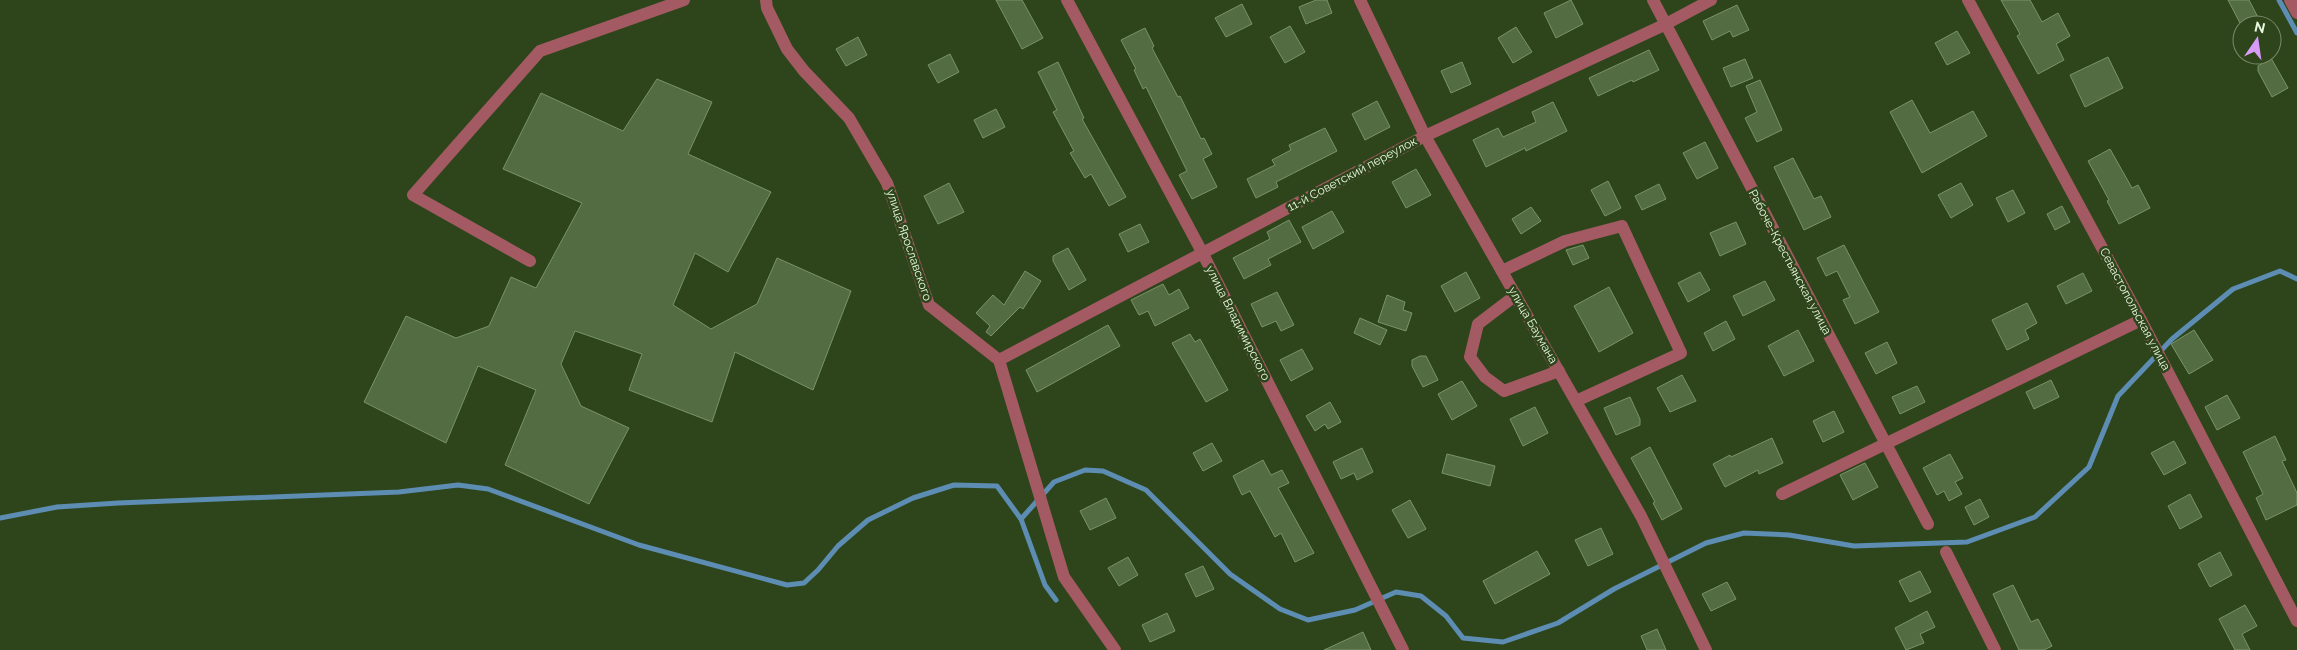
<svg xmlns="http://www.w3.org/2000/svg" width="2297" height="650" viewBox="0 0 2297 650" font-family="Raleway,sans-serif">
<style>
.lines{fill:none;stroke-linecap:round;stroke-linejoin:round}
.stream{stroke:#5e8db4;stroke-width:5}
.building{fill:#536c42;stroke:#799468}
.minor{stroke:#a35a62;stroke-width:12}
.labels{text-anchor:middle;stroke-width:5;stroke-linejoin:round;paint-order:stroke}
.street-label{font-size:12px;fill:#e8f7df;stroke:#2e451c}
</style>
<rect width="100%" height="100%" fill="#2e451c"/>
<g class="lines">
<g class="stream">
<polyline points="2279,0 2297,33"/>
<polyline points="0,518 57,507 118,503 399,492 458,485 488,489 639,545 787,585 804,583 818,570 838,546 868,520 913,498 954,485 997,486 1021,519 1045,585 1056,600"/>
<polyline points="1021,519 1054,482 1085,470 1103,471 1146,490 1230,574 1280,609 1308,620 1355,610 1396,592 1421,596 1446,616 1463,638 1503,642 1558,623 1614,589 1706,543 1744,533 1789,535 1854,546 1967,542 2035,517 2089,467 2118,396 2172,339 2233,289 2280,271 2297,279"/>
</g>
</g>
<g class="building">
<polygon points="996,0 1022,0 1043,38 1022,49"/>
<polygon points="1316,0 1327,0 1332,13 1306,24 1299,7"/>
<polygon points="1571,0 1583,24 1556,38 1544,13"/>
<polygon points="2001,0 2030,0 2042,22 2058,13 2070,36 2056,44 2064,60 2038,74 2017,36 2020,34"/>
<polygon points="2228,0 2249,0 2262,25 2241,25"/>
<polygon points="1242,4 1252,24 1226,37 1215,18"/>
<polygon points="1737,5 1749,30 1733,37 1730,31 1712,40 1703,21"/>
<polygon points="1290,26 1305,52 1285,63 1270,37"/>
<polygon points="1516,27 1532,52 1513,63 1498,38"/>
<polygon points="1145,28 1154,46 1152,48 1178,97 1180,96 1201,139 1204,138 1212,154 1203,159 1217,187 1192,199 1179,175 1187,171 1146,87 1143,89 1134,70 1136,69 1121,40"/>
<polygon points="1957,31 1970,53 1947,65 1935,43"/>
<polygon points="858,37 867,55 846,66 836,49"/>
<polygon points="1649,50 1659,70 1633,82 1632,80 1598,96 1589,78"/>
<polygon points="950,54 959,72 938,83 928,65"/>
<polygon points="2108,57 2123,88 2085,107 2070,75"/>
<polygon points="2271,58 2288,88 2272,97 2258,71 2258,66"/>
<polygon points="1745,59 1753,78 1731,87 1723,68"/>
<polygon points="1058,62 1084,118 1082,119 1126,197 1109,206 1091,174 1085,178 1070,153 1074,151 1053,112 1057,110 1038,72"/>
<polygon points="1462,62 1471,84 1451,93 1441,71"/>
<polygon points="657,79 712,102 688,154 771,192 728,272 695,253 673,305 711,329 757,304 777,258 851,291 813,390 735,352 712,422 629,390 642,354 575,331 561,364 581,406 629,428 589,504 505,465 536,390 478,366 446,443 364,402 406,316 456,338 489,326 511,277 536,288 582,203 503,169 541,93 623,131"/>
<polygon points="1760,80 1782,130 1757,142 1745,118 1757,112 1746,86"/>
<polygon points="1912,100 1930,133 1973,111 1987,136 1922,173 1890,112"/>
<polygon points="1377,101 1390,127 1365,140 1352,114"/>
<polygon points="1553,102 1567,131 1526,151 1525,148 1486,167 1473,140 1498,128 1503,137 1536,122 1532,112"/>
<polygon points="996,109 1005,127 983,138 974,120"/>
<polygon points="1325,128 1337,151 1276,182 1278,187 1256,198 1247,179 1275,165 1272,160 1291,150 1289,145"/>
<polygon points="1705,142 1718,168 1697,179 1683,153"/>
<polygon points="2110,149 2132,188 2138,185 2150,208 2119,224 2107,201 2109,200 2088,161"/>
<polygon points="1793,158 1814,199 1821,196 1831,217 1804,230 1774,167"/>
<polygon points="1416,169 1431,195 1406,208 1392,182"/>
<polygon points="1608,181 1621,208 1605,216 1591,190"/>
<polygon points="949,183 964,212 938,224 924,196"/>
<polygon points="1961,183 1973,205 1951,218 1938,195"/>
<polygon points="1659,184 1666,199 1642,210 1635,196"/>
<polygon points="2013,190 2025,213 2008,222 1996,198"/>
<polygon points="2062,206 2070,222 2055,230 2047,214"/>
<polygon points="1531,207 1541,221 1521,234 1512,219"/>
<polygon points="1332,211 1344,232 1313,249 1302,227"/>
<polygon points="1289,220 1301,242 1268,259 1271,265 1244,279 1233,258 1270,239 1267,232"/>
<polygon points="1736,222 1746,244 1720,256 1710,233"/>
<polygon points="1140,224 1149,242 1128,252 1119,234"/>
<polygon points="1583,245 1589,258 1573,265 1566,250"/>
<polygon points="1844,245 1879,312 1855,324 1843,300 1850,297 1837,271 1826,276 1817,258"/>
<polygon points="1068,248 1086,280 1069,290 1053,261 1053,256"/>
<polygon points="1025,271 1041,281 1023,309 1020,307 991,336 986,332 990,326 976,313 993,295 1004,305"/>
<polygon points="1466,272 1480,298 1455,312 1441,286"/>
<polygon points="1700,272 1710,290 1688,302 1678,283"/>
<polygon points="2083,273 2092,291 2066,304 2057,286"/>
<polygon points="1765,281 1775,300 1743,316 1733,296"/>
<polygon points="1163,284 1169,295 1179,289 1189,308 1155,326 1148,311 1139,315 1131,300"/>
<polygon points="1609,287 1633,333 1599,352 1574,306"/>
<polygon points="1277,292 1294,325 1281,331 1276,321 1262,327 1251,304"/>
<polygon points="1387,295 1405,302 1403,310 1412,313 1406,331 1378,322"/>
<polygon points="2027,303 2037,323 2025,330 2029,339 2007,350 1992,320"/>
<polygon points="1360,318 1387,330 1380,345 1354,333"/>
<polygon points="1726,321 1735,339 1713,351 1704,333"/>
<polygon points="1108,325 1120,346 1037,392 1026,370"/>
<polygon points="1798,330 1814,361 1784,376 1768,346"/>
<polygon points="2194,330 2213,360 2189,374 2171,344"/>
<polygon points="1190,334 1195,342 1200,339 1228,390 1206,402 1172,343"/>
<polygon points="1887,342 1897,363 1876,374 1865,353"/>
<polygon points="1302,349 1313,369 1291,381 1280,360"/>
<polygon points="1420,356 1426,356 1438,380 1423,387 1412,366 1412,360"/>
<polygon points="1682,375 1696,401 1670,412 1657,388"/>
<polygon points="2051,380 2059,397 2034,409 2026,392"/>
<polygon points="1462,381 1477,406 1452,420 1438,394"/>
<polygon points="1917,386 1925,402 1900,414 1892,397"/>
<polygon points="2227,395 2240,418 2217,430 2205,407"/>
<polygon points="1630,397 1640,419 1640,425 1616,435 1604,408"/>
<polygon points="1330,402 1341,422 1328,429 1325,424 1315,431 1306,416"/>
<polygon points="1535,407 1548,433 1523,446 1510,419"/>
<polygon points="1834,411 1844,432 1823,442 1813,421"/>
<polygon points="2275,436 2286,460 2282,461 2297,493 2297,505 2266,520 2256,498 2263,494 2243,452"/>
<polygon points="1772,438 1783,463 1759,474 1758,470 1725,487 1713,464 1730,455 1731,457"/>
<polygon points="2174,441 2186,463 2164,475 2151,453"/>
<polygon points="1212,443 1222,461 1203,471 1193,453"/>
<polygon points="1650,447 1682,509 1662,520 1653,503 1655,502 1631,458"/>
<polygon points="1362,448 1373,472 1357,480 1354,473 1341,479 1333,462"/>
<polygon points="1447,454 1495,466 1490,486 1442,473"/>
<polygon points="1950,454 1963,478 1955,482 1962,494 1949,501 1944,491 1937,495 1923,468"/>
<polygon points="1263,460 1271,475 1282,470 1289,483 1278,488 1314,553 1295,562 1281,533 1275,537 1250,491 1242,495 1233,476"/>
<polygon points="1865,463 1878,487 1853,500 1840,475"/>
<polygon points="2190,494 2202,517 2180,529 2168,506"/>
<polygon points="1106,498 1116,518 1090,530 1080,511"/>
<polygon points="1980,499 1989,517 1974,525 1965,507"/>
<polygon points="1410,500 1426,529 1408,538 1392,510"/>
<polygon points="1601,528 1613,554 1588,566 1575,540"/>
<polygon points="1537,551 1550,574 1495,604 1483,581"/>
<polygon points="2220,552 2232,575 2210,587 2198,564"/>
<polygon points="1128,557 1138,575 1119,586 1108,568"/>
<polygon points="1203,566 1214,589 1196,597 1185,574"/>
<polygon points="1920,571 1931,592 1910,602 1899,581"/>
<polygon points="1727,582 1736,599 1711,611 1702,594"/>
<polygon points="2013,585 2031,622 2038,619 2052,646 2044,650 2019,650 1993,594"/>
<polygon points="2245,605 2257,626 2242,634 2250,650 2235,650 2219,619"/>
<polygon points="1927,611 1935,627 1920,634 1924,643 1906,650 1895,628"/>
<polygon points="1167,613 1175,631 1150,642 1142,625"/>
<polygon points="1657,629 1666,650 1647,650 1641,636"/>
<polygon points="1363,632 1371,650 1324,650"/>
</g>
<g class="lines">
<g class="minor">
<polyline points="766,0 767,8 787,49 804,71 849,118 887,183 929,305 999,360 1064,577 1115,650"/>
<polyline points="1067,0 1202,252 1403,650"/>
<polyline points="1360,0 1425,136 1641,516 1706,650"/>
<polyline points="1653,0 1928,524"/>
<polyline points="1968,0 2141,320 2297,621"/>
<polyline points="2290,0 2297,13"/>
<polyline points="530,261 413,195 540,51 684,0"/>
<polyline points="1502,271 1565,241 1622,226 1681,353 1576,401"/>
<polyline points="1516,295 1478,324 1470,357 1485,377 1504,391 1559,371"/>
<polyline points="999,360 1425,136 1664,25 1711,0"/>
<polyline points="1782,494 2141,320"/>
<polyline points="1946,552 1995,650"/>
</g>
</g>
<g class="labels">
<g class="street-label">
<text transform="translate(1352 174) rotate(-28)" y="4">11-й Советский переулок</text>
<text transform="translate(909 245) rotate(71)" y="4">улица Ярославского</text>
<text transform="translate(1790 262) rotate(62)" y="4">Рабоче-Крестьянская улица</text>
<text transform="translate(2135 309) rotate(62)" y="4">Севастопольская улица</text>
<text transform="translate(1238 323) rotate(63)" y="4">улица Владимирского</text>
<text transform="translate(1533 325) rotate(60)" y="4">улица Баумана</text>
</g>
</g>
<g transform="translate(2257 40) rotate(13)"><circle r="24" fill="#2e451c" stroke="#788c6a"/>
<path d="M0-4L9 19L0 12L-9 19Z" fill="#d89bf8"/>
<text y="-8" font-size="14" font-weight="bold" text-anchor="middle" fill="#e8f7df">N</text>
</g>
</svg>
